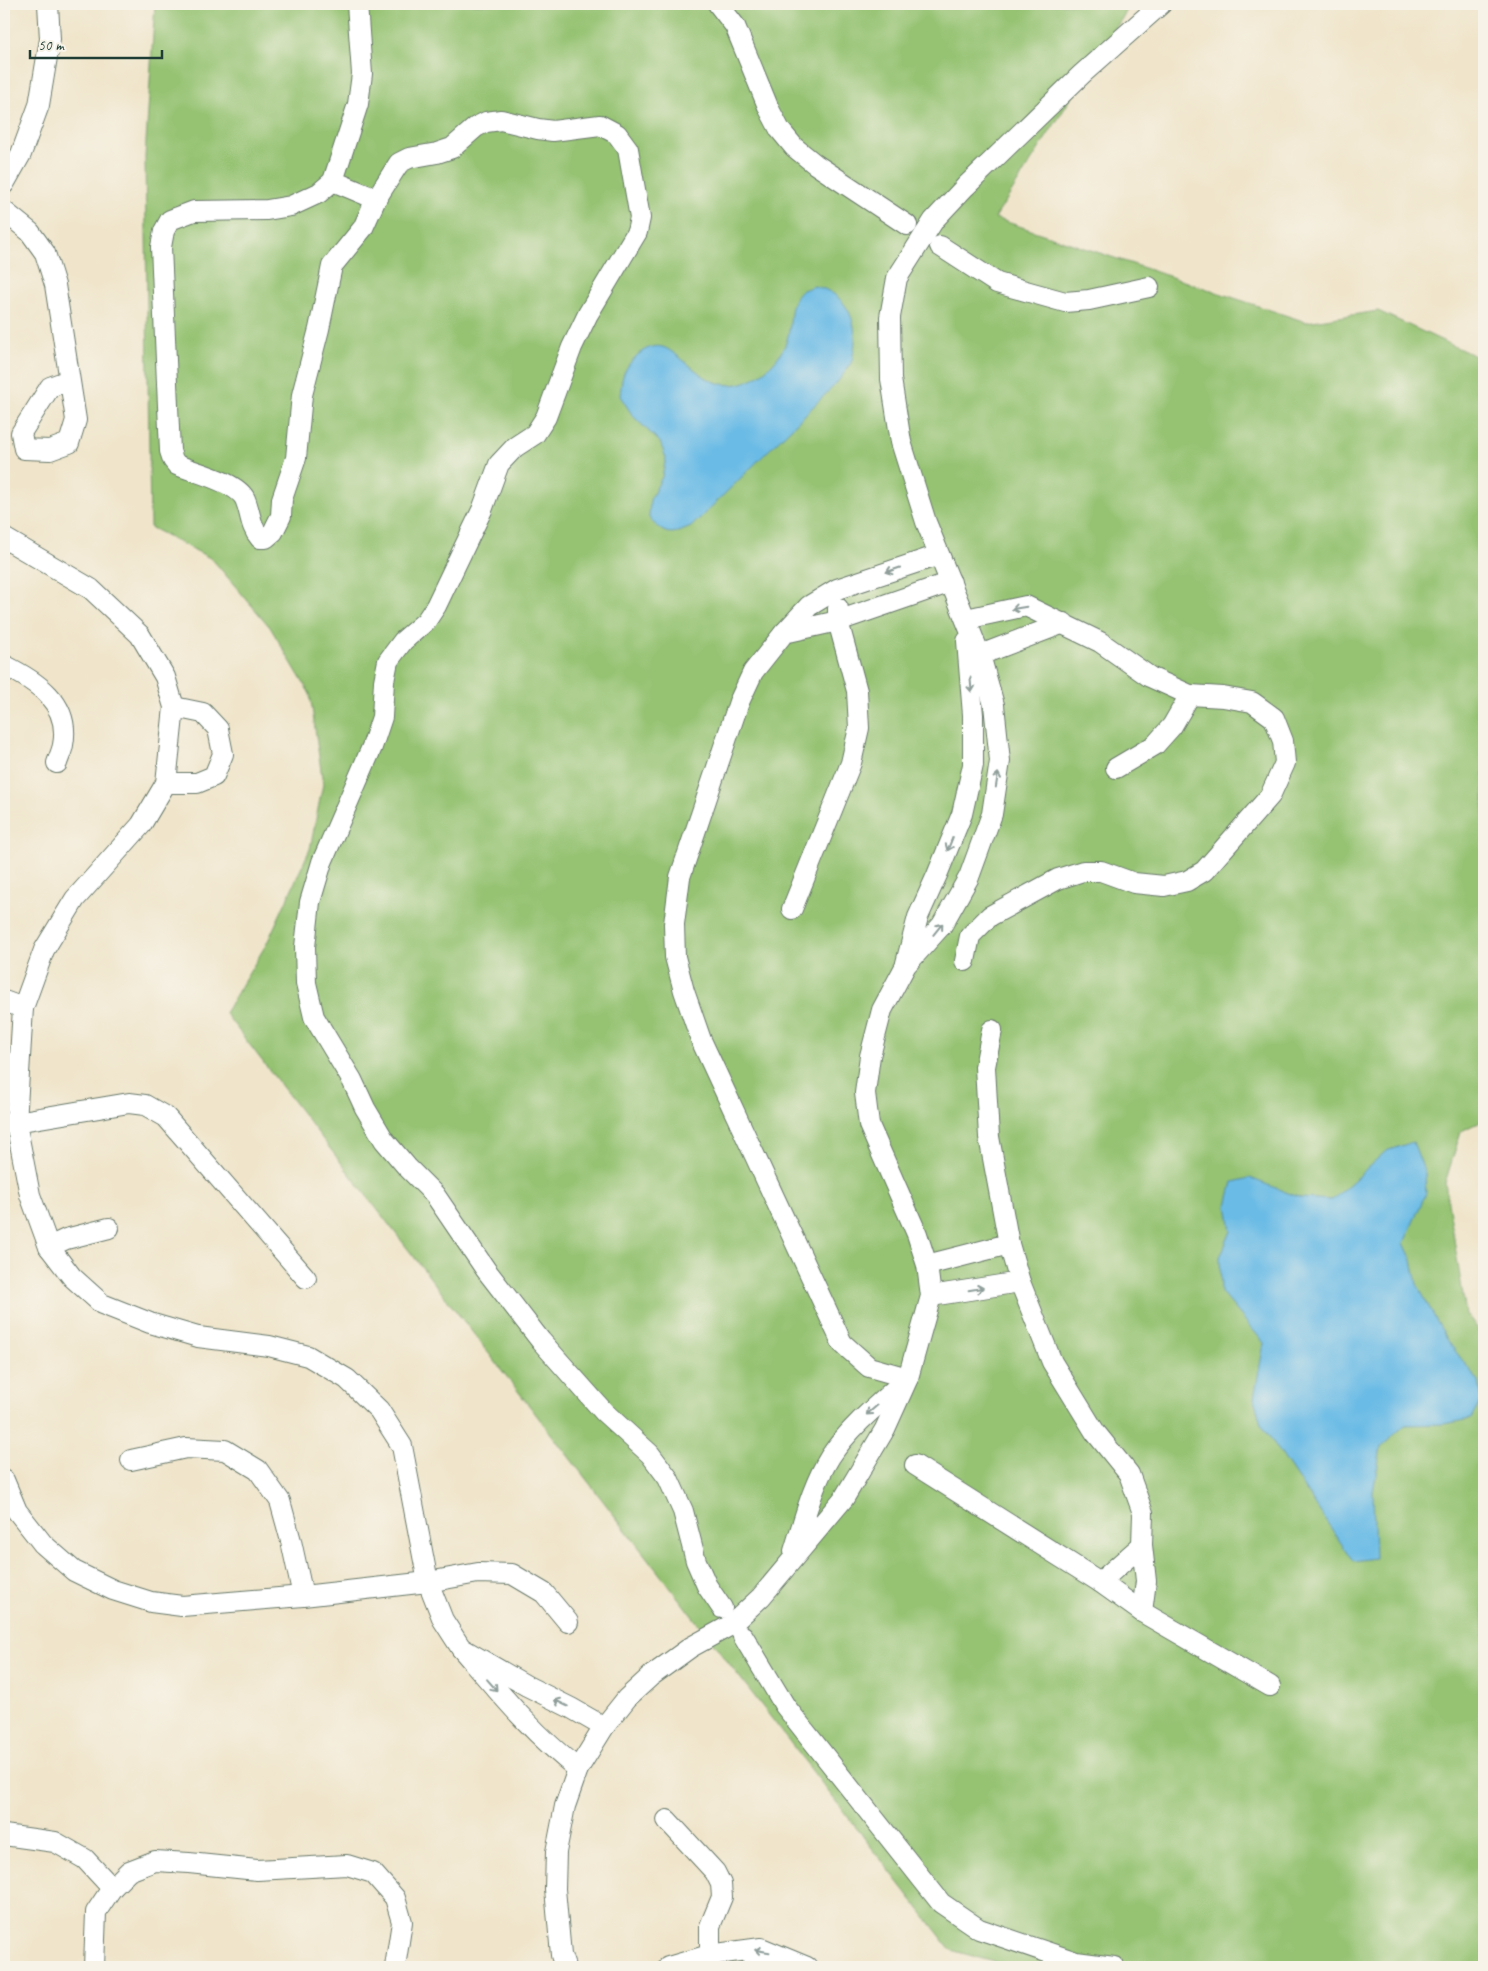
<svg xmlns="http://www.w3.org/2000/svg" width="1488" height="1971" viewBox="0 0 1488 1971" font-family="Caveat,sans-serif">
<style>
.green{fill:#95c372;stroke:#5a8053}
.water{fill:#6bbbe6;stroke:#457c8d}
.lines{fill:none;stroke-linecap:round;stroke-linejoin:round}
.minor-casing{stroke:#687869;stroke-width:22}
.minor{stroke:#fff;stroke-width:20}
.oneway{stroke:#8f9e9a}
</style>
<rect width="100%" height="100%" fill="#f7f3e8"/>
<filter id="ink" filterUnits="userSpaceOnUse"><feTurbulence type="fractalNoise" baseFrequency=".02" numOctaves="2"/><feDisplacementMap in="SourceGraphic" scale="10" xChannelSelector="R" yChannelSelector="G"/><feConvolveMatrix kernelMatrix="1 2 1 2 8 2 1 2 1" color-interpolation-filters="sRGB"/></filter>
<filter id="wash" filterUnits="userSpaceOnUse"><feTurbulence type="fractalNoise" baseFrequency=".0096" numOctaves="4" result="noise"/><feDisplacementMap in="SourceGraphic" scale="20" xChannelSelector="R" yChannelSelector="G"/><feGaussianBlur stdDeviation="1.12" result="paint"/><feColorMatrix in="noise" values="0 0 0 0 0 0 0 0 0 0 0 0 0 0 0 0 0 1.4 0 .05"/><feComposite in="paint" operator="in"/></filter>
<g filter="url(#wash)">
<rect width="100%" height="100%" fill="#f0e5cb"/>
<polygon class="green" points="155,4 1131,4 995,218 1306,322 1378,311 1484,360 1484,1120 1461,1131 1445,1183 1466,1314 1484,1338 1484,1967 1012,1967 951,1950 225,1013 267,943 310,849 323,784 310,694 270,627 212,559 150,527 145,157"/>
<g class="water">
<path d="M814,286C845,292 859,320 854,350C853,353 853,358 852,361C848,369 841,377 836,384L691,527C670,536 665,536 649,518L650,500L662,477L666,458L660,442L633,416L620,396C621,389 621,380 624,373C631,358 651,338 669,350C691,363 709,390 738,384C761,379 783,358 788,336C792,321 788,304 800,292C803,289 810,288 814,286Z"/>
<polygon points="1413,1142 1425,1173 1426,1193 1404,1243 1412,1260 1417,1284 1436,1320 1450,1344 1479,1382 1482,1399 1471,1419 1445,1424 1405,1425 1381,1447 1373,1492 1375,1558 1353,1561 1261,1424 1254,1398 1264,1343 1221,1292 1220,1257 1231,1231 1227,1205 1233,1182 1250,1178 1301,1198 1332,1200 1386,1151"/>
</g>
</g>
<g filter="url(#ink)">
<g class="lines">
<g class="minor-casing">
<g id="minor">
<path d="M357,4L362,74L358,104L333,181L319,193L291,206L267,210L194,211L170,220L164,231L161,247L170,451L173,460L177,465C194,472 237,482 245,499C251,513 250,527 260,538H266L273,532L281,516L282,499L296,458L302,395L319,329L332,266L363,228L376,199L399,163L409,158L437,153L452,148L476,127L486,122L501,120L538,129L553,131L600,125L617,134L628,149L640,218L637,232L588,314L572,347L546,417L535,434L515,447L499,464L482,510L436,606L426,621L403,641L388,661L384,681L382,717L372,747L322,862L310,902L305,947L306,983L314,1017L352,1080L365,1108L384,1140L407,1167L435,1195L486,1270L541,1341L604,1412L650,1454L668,1478L683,1511L696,1561L707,1586L722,1608"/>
<polyline points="718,4 735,26 769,109 780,130 794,147 815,164 907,225"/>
<polyline points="333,181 376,199"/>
<polyline points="4,184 21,154 39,105 50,39 48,4"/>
<polyline points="4,211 30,232 45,253 55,285 76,420 69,443 50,450 24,449 21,433 50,387 69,380"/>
<polyline points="940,246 997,283 1065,302 1089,300 1149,287"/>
<polyline points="4,538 91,589 140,635 165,677 174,707 166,783 141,825 75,899 44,950 23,1008 16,1123 30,1195 49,1247 72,1277 102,1304 150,1323 198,1337 269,1346 308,1356 347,1379 379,1410 402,1446 428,1582 443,1620 461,1648"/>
<polyline points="939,555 837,589 809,606 784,633 838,621 951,582"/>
<polyline points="784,633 753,672 739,702 680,877 674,924 675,957 684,991 701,1040 842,1343 869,1367 908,1378"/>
<polyline points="980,655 1064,623"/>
<path d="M4,665C36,681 71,703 63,745C62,751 59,757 57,763"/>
<polyline points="1116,768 1155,745 1172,726 1190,695"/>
<polyline points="166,783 197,783 214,776 223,754 218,729 203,713 174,707"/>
<polyline points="792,909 851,763 859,728 857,691 838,621 838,608"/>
<polyline points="965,961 970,936 990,916 1058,879 1083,871 1101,871 1134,883 1164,886 1187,881 1204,871 1270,796 1285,763 1283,741 1274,718 1252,702 1223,697 1190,695 1150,677 1100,642 1026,606 966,619"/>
<polyline points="906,963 918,917 937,875 962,814 973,765 973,715 967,641"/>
<polyline points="4,1001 23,1008"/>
<polyline points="992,1030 985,1067 989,1137 1009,1244 1020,1282 1052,1362 1095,1432 1129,1474 1143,1513 1142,1545"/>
<polyline points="4,1124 129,1103 145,1105 166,1117 306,1278"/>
<polyline points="49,1247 66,1239 109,1228"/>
<polyline points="927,1265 1009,1244"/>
<polyline points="931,1296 1020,1282"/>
<polyline points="131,1460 186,1448 225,1450 258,1470 280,1501 291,1541 303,1596"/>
<polyline points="915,1465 1100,1582 1142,1612 1270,1686"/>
<polyline points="4,1480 17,1511 43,1544 74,1571 113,1590 151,1602 182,1606 303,1596 428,1582 478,1573 512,1574 544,1593 568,1622"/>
<path d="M794,1551C804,1520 812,1486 830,1457C848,1429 878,1404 903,1382"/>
<polyline points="1100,1582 1142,1545 1146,1581 1142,1612"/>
<polyline points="743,1636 785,1706 941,1903 979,1929 1076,1962 1114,1967"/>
<path d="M578,1769C533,1734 498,1691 461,1648L527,1686L571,1708L604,1727"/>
<polyline points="667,1820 715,1872 721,1884 722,1897 710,1926 710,1967"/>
<polyline points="4,1835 55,1842 85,1859 112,1888"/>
<polyline points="94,1967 96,1912 112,1888 129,1871 155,1861 189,1863 257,1870 347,1865 373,1873 395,1898 402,1922 395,1967"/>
<polyline points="565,1967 561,1955 555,1889 556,1852 565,1806 578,1769 604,1727 627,1698 651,1676 691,1647 731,1625 761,1597 844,1498 885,1429 908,1378 931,1296 927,1265 917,1234 869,1125 865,1093 870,1056 882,1010 906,965 942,925 969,877 992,814 1000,761 994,705 980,655 926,522 901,442 891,379 890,317 897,278 934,220 965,187 1082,74 1161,4"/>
<polyline points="668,1967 709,1955 761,1948 807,1967"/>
<polyline points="751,1967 777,1967"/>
</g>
</g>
<use href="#minor" class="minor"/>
</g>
<defs><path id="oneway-shaft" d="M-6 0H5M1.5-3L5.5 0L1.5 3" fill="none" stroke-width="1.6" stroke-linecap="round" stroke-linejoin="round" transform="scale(1.25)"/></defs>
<g class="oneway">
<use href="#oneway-shaft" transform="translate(893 570) rotate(161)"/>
<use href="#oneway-shaft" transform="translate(1019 608) rotate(171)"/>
<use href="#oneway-shaft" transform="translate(971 685) rotate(85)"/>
<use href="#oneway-shaft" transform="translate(997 780) rotate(-81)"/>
<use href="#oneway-shaft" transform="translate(950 844) rotate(112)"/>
<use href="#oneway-shaft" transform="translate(938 929) rotate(-51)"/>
<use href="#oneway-shaft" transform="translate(976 1289) rotate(-9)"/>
<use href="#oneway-shaft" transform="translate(872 1410) rotate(139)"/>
<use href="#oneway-shaft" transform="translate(492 1685) rotate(49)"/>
<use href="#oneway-shaft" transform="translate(561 1703) rotate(-154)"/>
<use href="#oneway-shaft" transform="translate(762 1951) rotate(-171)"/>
</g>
</g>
<rect width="1488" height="1971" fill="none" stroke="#f7f3e8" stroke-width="20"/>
<path d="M30 50v8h132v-8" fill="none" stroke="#1f3d34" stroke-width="2.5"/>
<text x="38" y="50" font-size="15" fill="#1f3d34" stroke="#f7f3e8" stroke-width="4" paint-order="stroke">50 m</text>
</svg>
